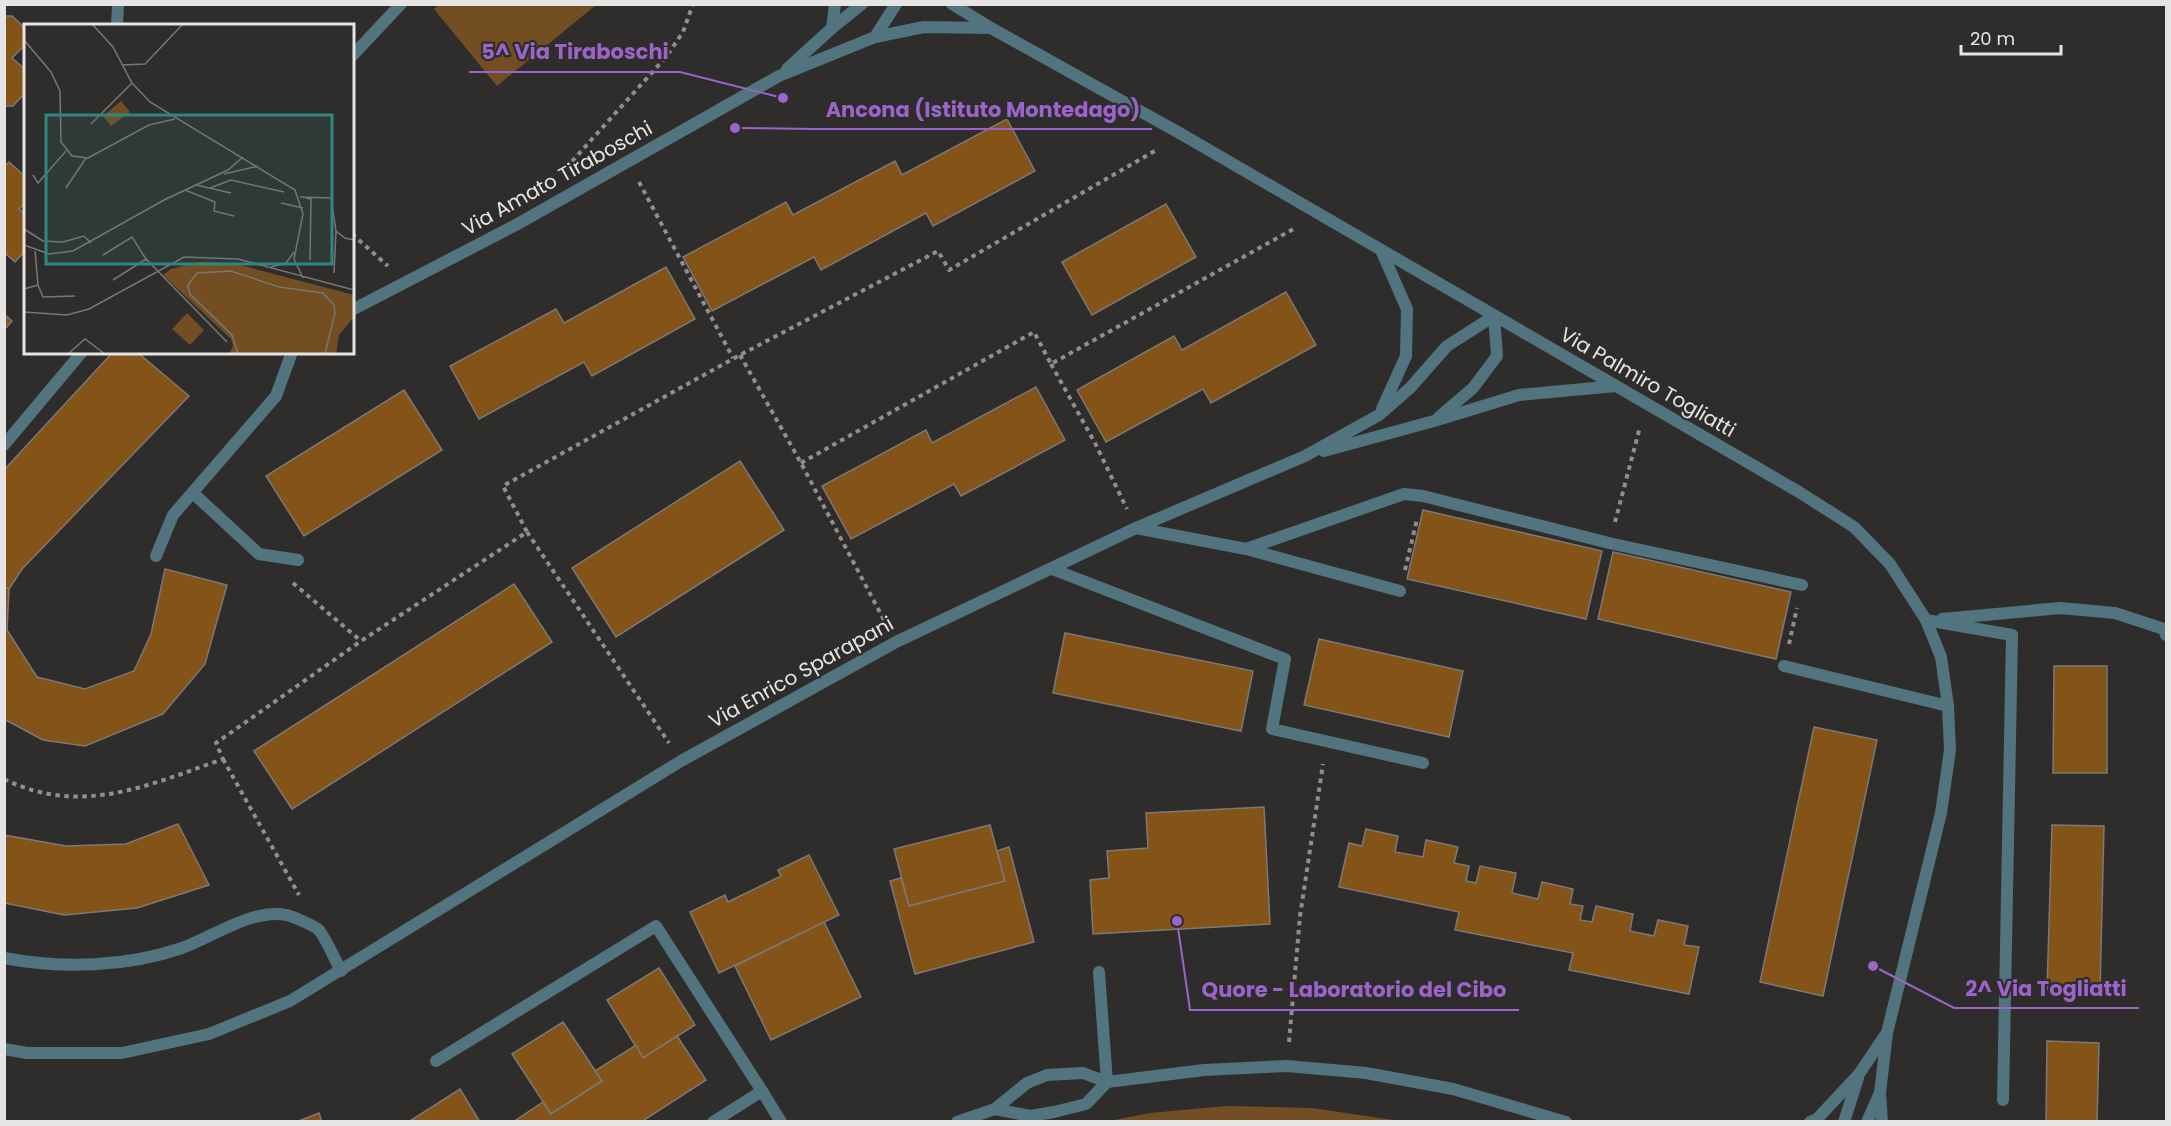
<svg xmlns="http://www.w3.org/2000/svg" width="2171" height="1126" viewBox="0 0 2171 1126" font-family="Poppins,sans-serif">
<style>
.green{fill:#744e23}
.building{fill:#835317;stroke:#7c7976;stroke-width:1.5}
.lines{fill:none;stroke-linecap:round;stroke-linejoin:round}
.path{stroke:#918f8d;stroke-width:4;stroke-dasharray:4.5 4.5;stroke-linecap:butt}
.service{stroke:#51747f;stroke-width:12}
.minor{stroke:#51747f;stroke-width:12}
.tertiary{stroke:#51747f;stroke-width:12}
.labels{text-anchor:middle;stroke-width:4.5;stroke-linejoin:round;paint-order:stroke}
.street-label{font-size:20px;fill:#e7e5e4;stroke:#2f2d2b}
.inset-road{fill:none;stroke:#797775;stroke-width:1.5}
.view{fill:#2f8780;fill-opacity:0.15;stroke:#2f8780;stroke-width:3}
.inset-edge{fill:none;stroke:#e7e5e4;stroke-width:3}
.leader{fill:none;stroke:#9b64ca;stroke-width:2}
.callout-dot{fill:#9b64ca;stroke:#2f2d2b;stroke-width:2}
.callout-label{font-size:21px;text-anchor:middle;font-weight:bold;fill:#9b64ca;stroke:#2f2d2b;stroke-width:4.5;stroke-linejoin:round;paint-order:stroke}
</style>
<rect width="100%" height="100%" fill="#2f2d2b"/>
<g class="green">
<polygon points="439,5 439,4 596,5 497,86 434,9"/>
<polygon points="1227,1106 1312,1108 1400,1121 1109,1121 1150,1113"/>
</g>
<g class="building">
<polygon points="4,16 12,16 26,29 26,44 12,58 26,70 26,92 13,106 4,106"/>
<polygon points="1007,119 1035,171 933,226 926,213 821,270 814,257 712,311 683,257 786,202 793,215 895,161 902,175"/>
<polygon points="9,162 26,177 26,202 19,209 26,215 26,250 15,262 4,252 4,167"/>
<polygon points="1166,204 1196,257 1092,315 1062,262"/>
<polygon points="666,267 695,319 592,376 584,362 479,419 450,366 556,309 564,323"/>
<polygon points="1286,292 1316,345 1211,403 1203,389 1106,442 1077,390 1174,336 1182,350"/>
<polygon points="4,314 12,321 4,330"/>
<polygon points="113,352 137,352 189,396 22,569 9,589 4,587 4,470"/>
<polygon points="1036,387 1065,440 961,496 954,484 851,539 822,486 926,430 932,443"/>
<polygon points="404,390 442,450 304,536 266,476"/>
<polygon points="740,461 784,530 616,637 572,568"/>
<polygon points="1423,510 1602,551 1586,619 1407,579"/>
<polygon points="1613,552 1791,592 1776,659 1598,619"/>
<polygon points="165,569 227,585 205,664 163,714 85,746 43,740 4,719 4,587 9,589 7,630 37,677 85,689 134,671 151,634"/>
<polygon points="514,584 552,642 292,809 254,751"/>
<polygon points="1065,633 1253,671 1241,731 1053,693"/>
<polygon points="1319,639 1463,671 1449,737 1304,705"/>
<polygon points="2054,666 2107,666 2107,773 2053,773"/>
<polygon points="1814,727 1877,740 1823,996 1760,982"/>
<polygon points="1264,807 1270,924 1093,934 1090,880 1109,878 1107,851 1148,848 1146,813"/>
<polygon points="178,824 209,885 137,908 64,915 4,903 4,835 66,846 126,844"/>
<polygon points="990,825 1005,881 909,906 894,849"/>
<polygon points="2052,825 2104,826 2100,991 2047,990"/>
<polygon points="1366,829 1398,836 1395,852 1423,857 1426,840 1458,847 1454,863 1469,866 1466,881 1476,883 1480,866 1516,873 1512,893 1538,899 1542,882 1573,889 1570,904 1583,906 1580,920 1592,922 1596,906 1633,914 1630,931 1654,936 1658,920 1688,926 1684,945 1699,947 1689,994 1569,970 1573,953 1455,930 1459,912 1339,887 1349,843 1362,846"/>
<polygon points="1009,847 1034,942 915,974 890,881 901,878 909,906 1005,881 997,851"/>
<polygon points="809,855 839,915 719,973 690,912 725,895 728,902 781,876 778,870"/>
<polygon points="824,922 861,997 771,1040 735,966"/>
<polygon points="659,968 695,1025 643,1058 607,1000"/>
<polygon points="563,1022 602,1081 551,1114 512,1054"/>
<polygon points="677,1036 706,1080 641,1122 513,1122 543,1102 551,1114 602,1081 595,1071 636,1045 643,1058"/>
<polygon points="2047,1041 2099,1043 2097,1122 2046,1122"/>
<polygon points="460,1089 480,1122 411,1122 410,1121"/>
<polygon points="319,1113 322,1122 296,1122"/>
</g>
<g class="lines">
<g class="path">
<polyline points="566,168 666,57 683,32 693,4"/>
<polyline points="639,182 733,358"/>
<polyline points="352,234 388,266"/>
<polyline points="740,355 801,463 885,622"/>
<polyline points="1051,364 1095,443 1127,509"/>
<polyline points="801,463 1034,332 1051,364 1297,227"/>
<polyline points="1615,522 1640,427"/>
<polyline points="527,532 669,743"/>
<polyline points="1405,570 1417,519"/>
<polyline points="293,583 361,641"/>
<polyline points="1789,644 1797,608"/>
<polyline points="223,759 299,895"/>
<path d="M4,779C81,817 149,785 223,759L216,743L361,641L527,532L503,486L740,355L938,251L949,270L1158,149"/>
<polyline points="1289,1042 1300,916 1323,764"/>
</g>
<g class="service">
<polyline points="352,56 401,4"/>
<polyline points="4,445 82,352"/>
<polyline points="193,493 259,554 298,560"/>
<polyline points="1136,528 1246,549 1400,591"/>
<polyline points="1246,549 1404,494 1423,496 1609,543 1802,585"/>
<polyline points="156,556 173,515 276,396 292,352"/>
<polyline points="1052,569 1285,659 1272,729 1423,763"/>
<polyline points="1942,619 2060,608 2115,613 2164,629 2166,635"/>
<polyline points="1926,620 2012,635 2003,1100"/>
<polyline points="1784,666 1948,706"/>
<path d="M4,958C62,969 127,967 182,948C213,937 253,908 286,915C292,916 315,926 319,930C328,942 334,958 341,971"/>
<polyline points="1099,972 1107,1082"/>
<polyline points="436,1061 656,926 762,1091"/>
<polyline points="713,1122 762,1091 781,1122"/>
</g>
<g class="minor">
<polyline points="952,4 991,28 1183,135 1799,492 1854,527 1890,564 1926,620 1941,657 1948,706 1950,750 1941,813 1887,1033 1880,1093 1882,1122"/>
<polyline points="117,26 118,4"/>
<polyline points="832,28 835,4"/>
<polyline points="875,37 896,4"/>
<polyline points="787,69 832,28 862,4"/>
<polyline points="1381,250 1407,309 1406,356 1382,409"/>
<polyline points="352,310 514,226 779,76 875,37 924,27 990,28"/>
<polyline points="1439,417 1473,388 1497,356 1494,316"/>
<polyline points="1324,451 1434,421 1519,395 1616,386"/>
<polyline points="4,1049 27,1053 122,1053 209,1034 290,1001 681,761 896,642 1136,528 1305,456 1379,415 1410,388 1447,346 1494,316"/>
<polyline points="1810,1122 1817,1119 1859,1074 1886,1034"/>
<polyline points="1844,1122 1858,1078"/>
<polyline points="1867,1122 1879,1095"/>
</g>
<g class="tertiary">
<polyline points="995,1109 1030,1116 1054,1112 1086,1104 1107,1082"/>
<polyline points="957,1122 995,1109 1027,1083 1047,1075 1083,1073 1107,1082 1204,1070 1287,1066 1366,1073 1453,1089 1566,1122"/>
</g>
</g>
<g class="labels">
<g class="street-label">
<text transform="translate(557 178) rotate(-29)" y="7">Via Amato Tiraboschi</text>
<text transform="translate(1648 382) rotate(30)" y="7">Via Palmiro Togliatti</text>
<text transform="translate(801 672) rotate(-29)" y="7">Via Enrico Sparapani</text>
</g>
</g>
<g transform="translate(24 24)">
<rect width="330" height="330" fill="#2f2d2b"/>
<path d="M97,77L106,88L87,102L79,92ZM174,238L208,239L330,271V293L315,311L312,330H205L209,322L207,315L139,251L147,245ZM163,289L180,306L166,321L148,305Z" fill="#744e23"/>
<path class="inset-road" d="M68,0L89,23L108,59L126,78L271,166L279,190L270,235L279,254M0,16L27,48L36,67L37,118L48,132L64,134L125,101L151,95M98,41L121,40L159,0M67,100L108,59M200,150L234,142M9,151L14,159L42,127M172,161L207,169M42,164L62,134M186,164L207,156L260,168M161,166L191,178L190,187L210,192M276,173L307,174L312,207L321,214L330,216M282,174L287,175L286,236M257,179L279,184M0,205L19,217L39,218L60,212L67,219M0,221L25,230L49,227L140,176L204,146L219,133M79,231L108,213L122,235M247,243L262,239L270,228M310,249L312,207M89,256L122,235L203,318M14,261L19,273L51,272M0,265L14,261L11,227M0,288L43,291L65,285L160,233L214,235L330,266M44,330L61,315L81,330M214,330L208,311L166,270L164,261L173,249L207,247L255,263L299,269L310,281L311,289L301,330"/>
<path class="view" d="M22,91H308V240H22Z"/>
<rect width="330" height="330" class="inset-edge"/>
</g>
<path class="leader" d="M783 98L680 72H469M735 128L814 129H1152M1873 966L1954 1008H2139M1177 921L1190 1010H1519"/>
<g class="callout-dot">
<circle cx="783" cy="98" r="6"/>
<circle cx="735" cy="128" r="6"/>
<circle cx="1873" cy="966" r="6"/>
<circle cx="1177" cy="921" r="6"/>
</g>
<g class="callout-label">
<text x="575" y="59">5^ Via Tiraboschi</text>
<text x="983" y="117">Ancona (Istituto Montedago)</text>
<text x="2046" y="996">2^ Via Togliatti</text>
<text x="1354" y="997">Quore - Laboratorio del Cibo</text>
</g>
<rect width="2171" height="1126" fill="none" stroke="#e7e5e4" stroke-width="12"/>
<path d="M1961 45v9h100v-9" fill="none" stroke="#e7e5e4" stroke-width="3"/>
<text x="1970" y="45" font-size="18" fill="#e7e5e4" stroke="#2f2d2b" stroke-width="4.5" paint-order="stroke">20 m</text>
</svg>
